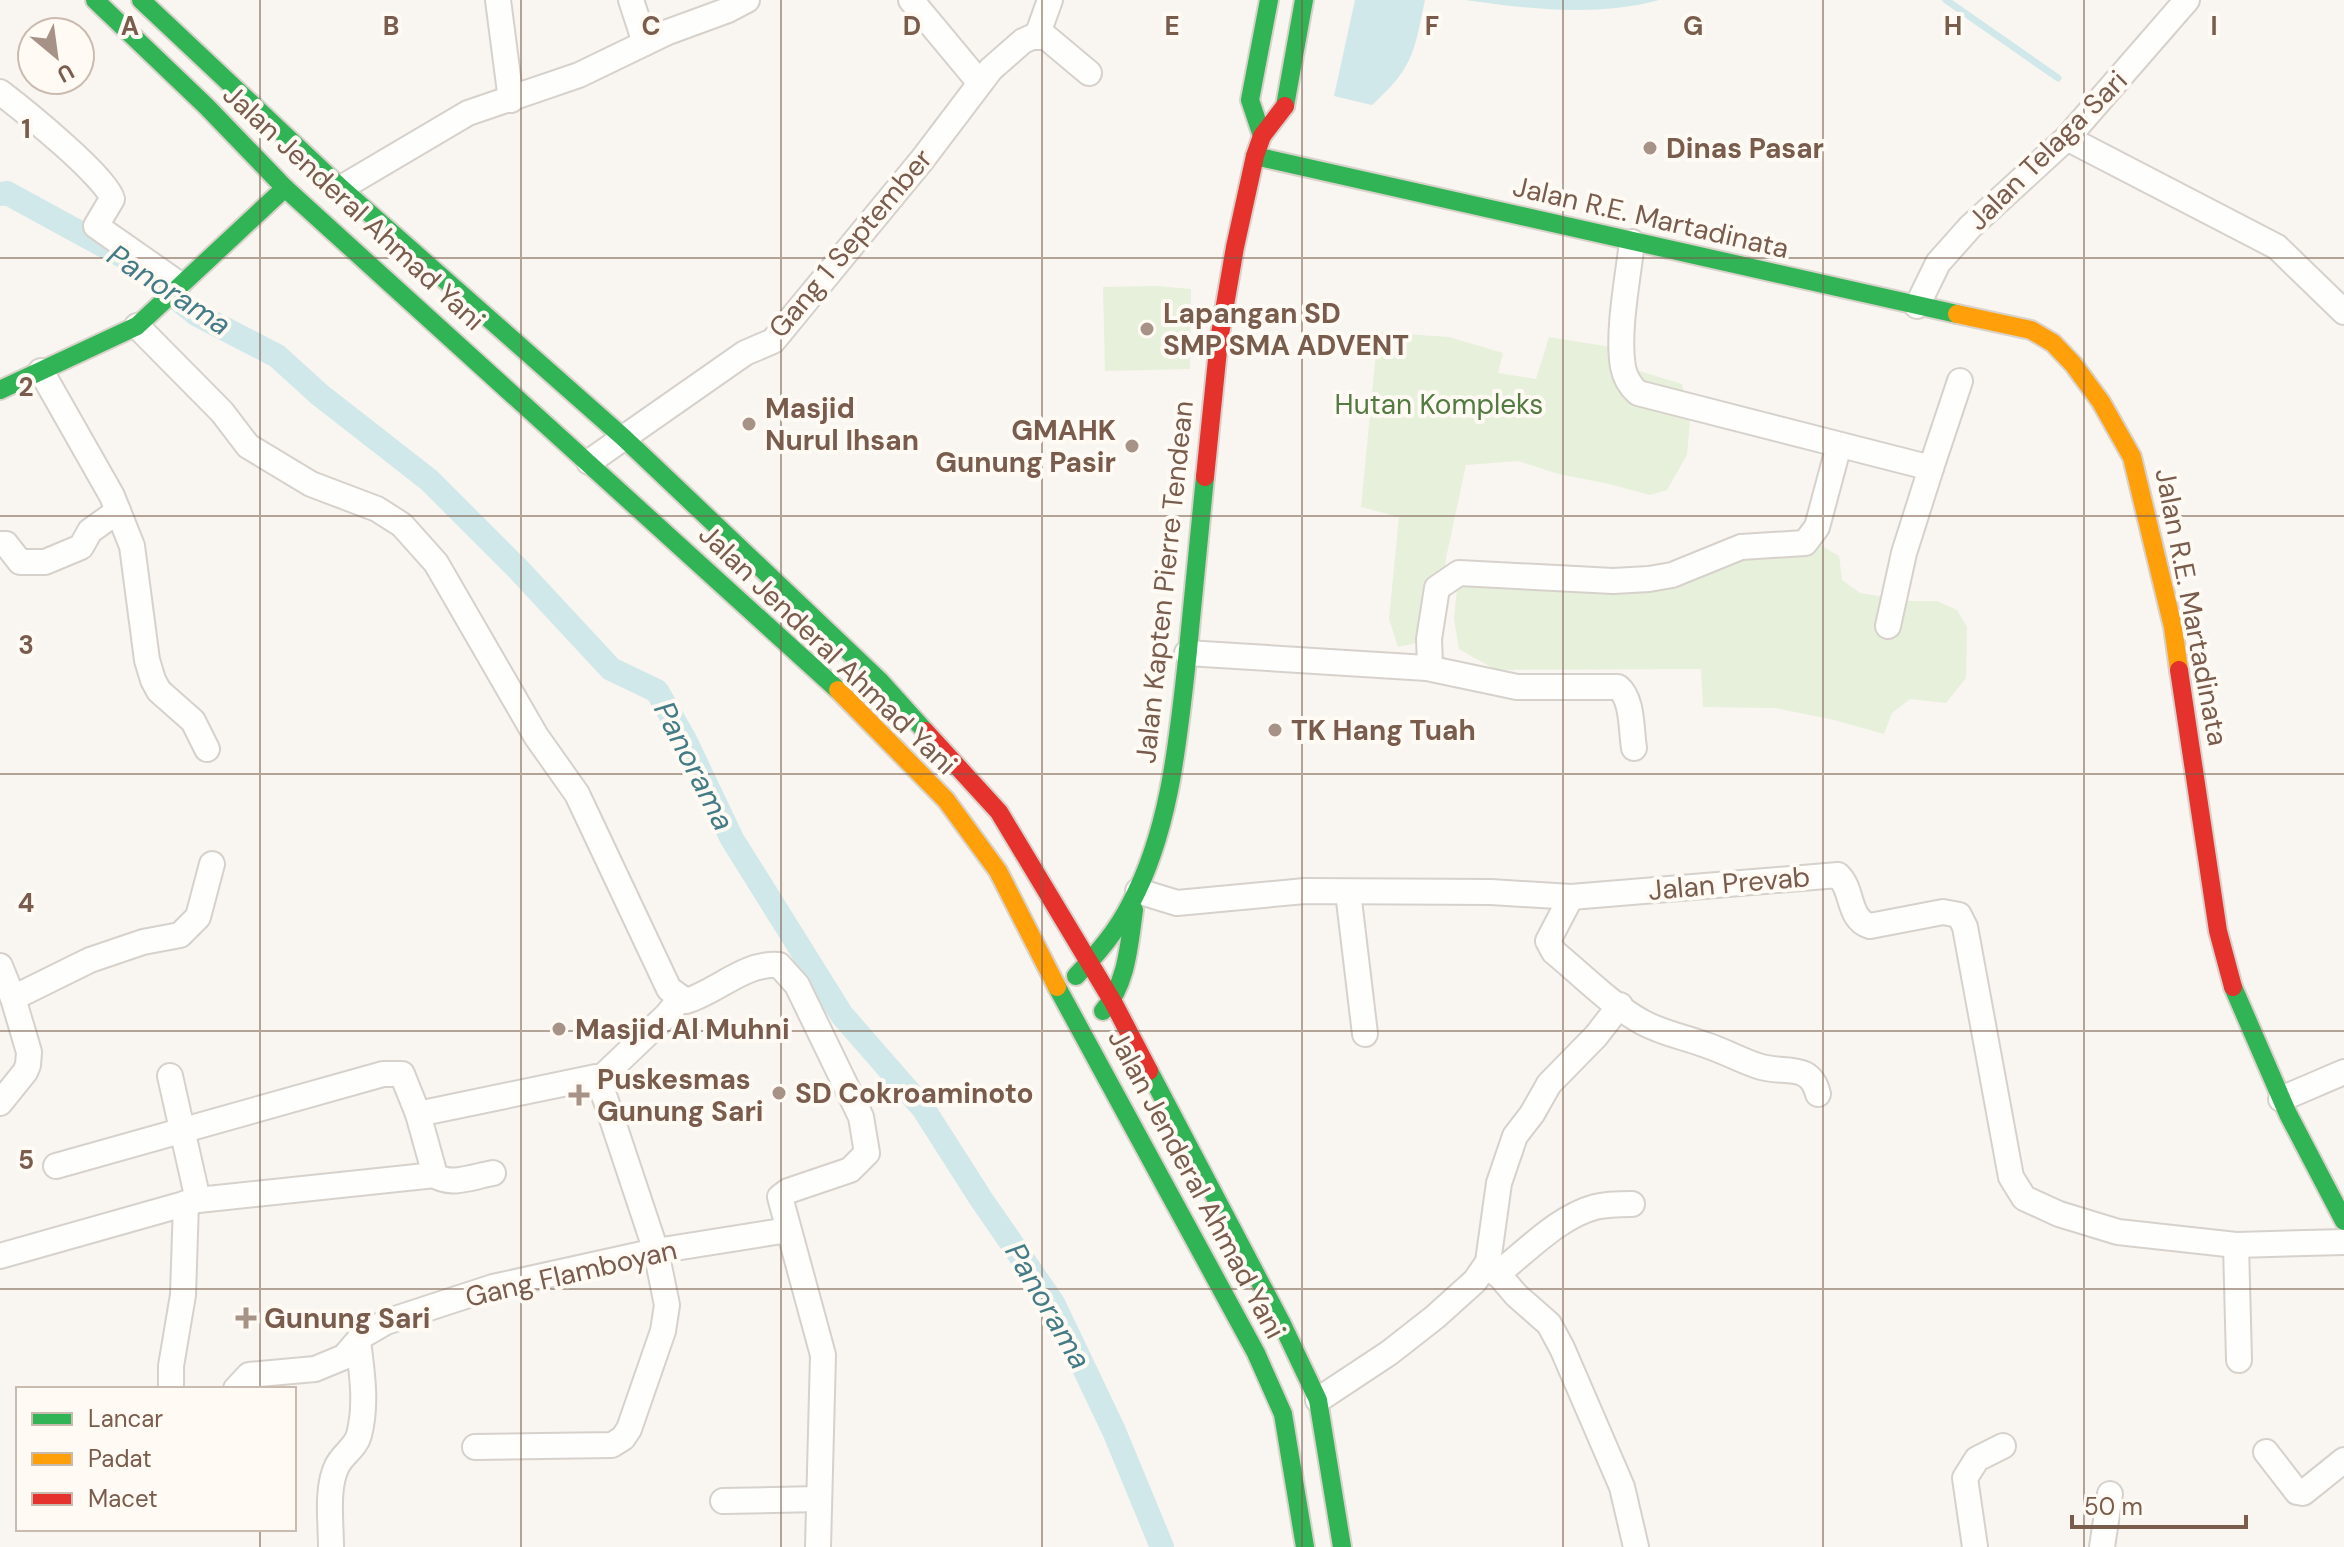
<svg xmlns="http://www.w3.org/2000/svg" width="2344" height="1547" viewBox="0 0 2344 1547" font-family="'DM Sans',sans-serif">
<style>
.green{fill:#e7f0db}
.water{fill:#d0e8ea}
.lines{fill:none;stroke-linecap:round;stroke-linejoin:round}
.stream{stroke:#d0e8ea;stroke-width:7}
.canal{stroke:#d0e8ea;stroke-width:24}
.street-casing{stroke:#d7d1cb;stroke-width:28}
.fast-casing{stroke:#d9d2cb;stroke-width:22}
.slow-casing{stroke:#d9d2cb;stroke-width:22}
.jam-casing{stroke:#d9d2cb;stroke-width:22}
.street{stroke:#fefefd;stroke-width:24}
.fast{stroke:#30b455;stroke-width:18}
.slow{stroke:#ff9f0a;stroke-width:18}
.jam{stroke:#e5322d;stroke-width:18}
.grid{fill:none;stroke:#7a5c4d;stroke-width:2;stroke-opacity:0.55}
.poi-dot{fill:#a69286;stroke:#fffaf3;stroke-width:3}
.labels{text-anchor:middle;stroke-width:8;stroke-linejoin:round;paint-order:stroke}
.poi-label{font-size:28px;font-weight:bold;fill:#7a5c4d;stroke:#fffaf3;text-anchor:start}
.street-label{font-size:28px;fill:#7a5c4d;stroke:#fffaf3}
.park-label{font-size:28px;fill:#537a41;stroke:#fffaf3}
.water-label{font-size:30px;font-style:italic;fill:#437c86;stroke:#fffaf3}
.grid-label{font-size:26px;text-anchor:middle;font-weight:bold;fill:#7a5c4d;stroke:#fffaf3;stroke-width:8;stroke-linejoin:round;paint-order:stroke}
</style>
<rect width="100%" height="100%" fill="#f9f5f0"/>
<g class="green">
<polygon points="1156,286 1191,289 1190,369 1105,371 1103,287"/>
<polygon points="1378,332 1449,337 1503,353 1498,373 1536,379 1549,337 1623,349 1633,369 1682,384 1690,421 1687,455 1667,490 1650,495 1609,484 1559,474 1518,461 1466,465 1446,558 1435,639 1398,647 1389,619 1399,517 1361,507"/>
<polygon points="1814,541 1839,556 1842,580 1860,593 1909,601 1937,601 1957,610 1967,627 1966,678 1946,703 1910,699 1892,713 1884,734 1834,720 1776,708 1703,707 1701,669 1496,670 1459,649 1454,619 1459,569 1635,570"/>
</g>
<g class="water">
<path d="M1355,0H1425C1414,52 1414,67 1372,105L1334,96Z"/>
<path d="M1465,0H1659C1597,17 1528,9 1465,0Z"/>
</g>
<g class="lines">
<polyline class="stream" points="1946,0 2058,78"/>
<g class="canal">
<polyline points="0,194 7,193 128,259"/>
<polyline points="160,285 196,314 277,356 320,395 429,480 518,569 611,669 657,691 685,740 732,839 842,1015 923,1108 981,1199 1053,1303 1114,1431 1162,1547"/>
</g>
<g class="street-casing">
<g id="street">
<polyline points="498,0 511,100"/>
<polyline points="631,0 645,43"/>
<polyline points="911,0 980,83"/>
<polyline points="1037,36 1050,0"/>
<path d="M0,92C21,108 108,178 112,199L96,226L179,284"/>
<polyline points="2067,138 2277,247 2344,312"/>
<polyline points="341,188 468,113 579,75 668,32 728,10 747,0"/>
<path d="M1632,242C1628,278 1617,332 1623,367C1625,378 1630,386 1638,393L1931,468L1904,553L1888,626"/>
<polyline points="1917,306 1938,263 1970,227 2067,138 2187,0"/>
<path d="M137,326L222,412L248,446L311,484L377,509L402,525L436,563L536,736L577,794L669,989L686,1001C717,992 745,962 779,965L797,985L861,1117L867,1153L850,1170L788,1191L780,1197L823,1355L818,1547"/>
<polyline points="41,371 112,496 132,546 147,660 153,680 159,691 193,721 207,749"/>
<polyline points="589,462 745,353 773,341 922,160 991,69 1023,41 1032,37 1046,37 1089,73"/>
<polyline points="1931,468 1960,381"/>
<polyline points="0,544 6,544 20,562 45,562 81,547 90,531 118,511"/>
<path d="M1187,653L1427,668L1517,687H1618C1633,699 1631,730 1634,748"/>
<polyline points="1427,668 1430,665 1429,639 1437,588 1459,573 1613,581 1649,579 1672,575 1741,547 1805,543 1817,527 1839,445"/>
<path d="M1138,891L1177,903L1305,891L1491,892L1571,897L1838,875C1854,890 1847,919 1870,926L1943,912L1959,915L1965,927L2011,1177L2024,1198L2059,1214L2118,1232L2236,1245L2344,1242"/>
<polyline points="1348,892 1365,1034"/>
<path d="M1571,897L1548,941L1554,952C1582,975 1610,1004 1642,1022C1662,1033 1684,1037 1706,1045C1724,1051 1740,1060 1758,1066C1784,1075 1810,1061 1818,1094"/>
<polyline points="0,966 13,998 29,1052 28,1065 25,1072 0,1103"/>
<polyline points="13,998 90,960 143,942 180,935 198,917 212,864"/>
<polyline points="170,1076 198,1200"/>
<polyline points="599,1080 667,1015 681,998"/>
<polyline points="2281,1099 2344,1072"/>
<path d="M418,1114L435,1175C450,1187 475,1176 493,1173"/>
<polyline points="56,1166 383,1074 402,1074 418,1114 596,1077 599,1080 656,1251 667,1305 663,1331 629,1429 623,1438 612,1445 475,1447"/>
<polyline points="2236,1245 2239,1360"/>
<polyline points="0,1256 198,1200 435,1175"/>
<polyline points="1488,1262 1516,1295 1549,1324 1562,1348 1622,1487 1636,1547"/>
<path d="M1497,1274C1526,1252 1558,1217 1595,1207C1607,1204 1620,1204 1632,1204"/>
<polyline points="171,1389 171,1366 183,1295 186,1203"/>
<polyline points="236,1389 249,1375 315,1369 344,1357 362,1336 386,1322 493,1287 656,1251 788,1230"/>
<polyline points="1318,1400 1389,1353 1435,1317 1475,1281 1488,1262 1499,1183 1515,1136 1532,1114 1549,1084 1596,1036 1620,1005"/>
<polyline points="2266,1452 2297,1492 2303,1493 2344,1460"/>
<polyline points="723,1501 819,1499"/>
<path d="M331,1547C331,1522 326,1488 337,1466C343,1454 356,1447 359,1435C367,1404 362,1373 358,1341"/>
<polyline points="1975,1547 1965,1478 1977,1459 2003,1446"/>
<polyline points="2102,1547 2110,1494"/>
</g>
</g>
<g class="fast-casing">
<g id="fast">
<polyline points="95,0 207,107 285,188 838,690"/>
<polyline points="141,0 341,188 624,438 880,681 925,731"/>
<polyline points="1285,106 1304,0"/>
<polyline points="1262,136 1250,100 1269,0"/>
<polyline points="1255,156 1957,314"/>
<polyline points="0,390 137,326 285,188"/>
<path d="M1076,976C1098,953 1117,931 1131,903C1170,830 1178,740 1187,660C1193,599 1199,538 1205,477"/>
<polyline points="1057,987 1256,1353 1283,1414 1305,1547"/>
<polyline points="2233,987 2288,1114 2344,1221"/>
<path d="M1103,1011C1127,984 1129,945 1134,910"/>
<polyline points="1149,1071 1282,1324 1318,1400 1342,1547"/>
</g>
</g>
<g class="slow-casing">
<g id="slow">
<polyline points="1957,314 2031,330 2053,343 2073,364 2101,402 2132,457 2173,627 2179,670"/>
<polyline points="838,690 946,800 998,871 1057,987"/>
</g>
</g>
<g class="jam-casing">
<g id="jam">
<polyline points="1205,477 1219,340 1235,247 1255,156 1262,136 1285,106"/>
<polyline points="2179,670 2218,931 2233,987"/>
<polyline points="925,731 999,812 1113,1002 1149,1071"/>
</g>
</g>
<use href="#street" class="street"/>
<use href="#fast" class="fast"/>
<use href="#slow" class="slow"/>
<use href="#jam" class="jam"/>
</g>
<path class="grid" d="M260,0V1389M521,0V1547M781,0V1547M1042,0V1547M1302,0V1547M1563,0V1547M1823,0V1547M2084,0V1547M0,258H2344M0,516H2344M0,774H2344M0,1031H2344M0,1289H2344M260,1529V1547"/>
<g class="poi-dot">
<circle cx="1650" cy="148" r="8"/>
<circle cx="1147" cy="329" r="8"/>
<circle cx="749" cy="424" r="8"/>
<circle cx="1132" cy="446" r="8"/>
<circle cx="1275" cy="730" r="8"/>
<circle cx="559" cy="1029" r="8"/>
<circle cx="779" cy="1093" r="8"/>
<path d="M575 1083h8v8h8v8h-8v8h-8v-8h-8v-8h8z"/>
<path d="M242 1306h8v8h8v8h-8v8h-8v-8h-8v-8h8z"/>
</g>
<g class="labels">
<g class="poi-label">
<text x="1666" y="158">Dinas Pasar</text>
<text x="1163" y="323">Lapangan SD<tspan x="1163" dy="32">SMP SMA ADVENT</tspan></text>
<text x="765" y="418">Masjid<tspan x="765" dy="32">Nurul Ihsan</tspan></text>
<text x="1116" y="440" text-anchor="end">GMAHK<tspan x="1116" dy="32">Gunung Pasir</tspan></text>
<text x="1291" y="740">TK Hang Tuah</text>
<text x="575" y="1039">Masjid Al Muhni</text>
<text x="597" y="1089">Puskesmas<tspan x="597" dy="32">Gunung Sari</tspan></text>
<text x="795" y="1103">SD Cokroaminoto</text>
<text x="264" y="1328">Gunung Sari</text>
</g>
<g class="street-label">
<text transform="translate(2047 150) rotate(-45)" y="10">Jalan Telaga Sari</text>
<text transform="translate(354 207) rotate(43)" y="10">Jalan Jenderal Ahmad Yani</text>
<text transform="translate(1651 217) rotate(13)" y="10">Jalan R.E. Martadinata</text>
<text transform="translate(850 243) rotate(-50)" y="10">Gang 1 September</text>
<text transform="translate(1164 582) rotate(-84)" y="10">Jalan Kapten Pierre Tendean</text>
<text transform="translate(2192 607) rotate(79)" y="10">Jalan R.E. Martadinata</text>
<text transform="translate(828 649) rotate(44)" y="10">Jalan Jenderal Ahmad Yani</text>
<text transform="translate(1729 883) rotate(-5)" y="10">Jalan Prevab</text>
<text transform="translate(1197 1184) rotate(62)" y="10">Jalan Jenderal Ahmad Yani</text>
<text transform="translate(571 1273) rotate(-13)" y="10">Gang Flamboyan</text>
</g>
<g class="park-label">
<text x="1439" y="414">Hutan Kompleks</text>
</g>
<g class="water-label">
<text transform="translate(169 290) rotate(33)" y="10">Panorama</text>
<text transform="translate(694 766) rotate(63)" y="10">Panorama</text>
<text transform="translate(1048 1306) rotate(60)" y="10">Panorama</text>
</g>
</g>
<g class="grid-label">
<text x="130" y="35">A</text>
<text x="391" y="35">B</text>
<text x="651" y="35">C</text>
<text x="912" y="35">D</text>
<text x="1172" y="35">E</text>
<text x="1432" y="35">F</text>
<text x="1693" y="35">G</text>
<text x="1953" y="35">H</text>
<text x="2214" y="35">I</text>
<text x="26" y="138">1</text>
<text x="26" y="396">2</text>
<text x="26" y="654">3</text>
<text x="26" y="912">4</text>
<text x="26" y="1169">5</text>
</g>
<rect x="16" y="1387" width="280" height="144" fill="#fffaf3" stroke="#cabbb1" stroke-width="2"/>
<rect x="32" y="1413" width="40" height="12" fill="#30b455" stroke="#cabbb1" stroke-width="2"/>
<text x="88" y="1427" font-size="24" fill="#7a5c4d">Lancar</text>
<rect x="32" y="1453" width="40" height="12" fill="#ff9f0a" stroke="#cabbb1" stroke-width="2"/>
<text x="88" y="1467" font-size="24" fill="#7a5c4d">Padat</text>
<rect x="32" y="1493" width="40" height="12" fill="#e5322d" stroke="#cabbb1" stroke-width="2"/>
<text x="88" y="1507" font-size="24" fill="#7a5c4d">Macet</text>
<g transform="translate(56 56) rotate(151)"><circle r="38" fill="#fffaf3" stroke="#cabbb1" stroke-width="2"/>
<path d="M0-6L14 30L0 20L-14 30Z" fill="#a69286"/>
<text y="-12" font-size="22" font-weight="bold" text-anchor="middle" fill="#7a5c4d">U</text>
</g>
<path d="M2072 1515v12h174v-12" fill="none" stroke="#7a5c4d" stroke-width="4"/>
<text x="2084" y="1515" font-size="24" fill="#7a5c4d" stroke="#fffaf3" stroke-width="6" paint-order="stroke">50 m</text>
</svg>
